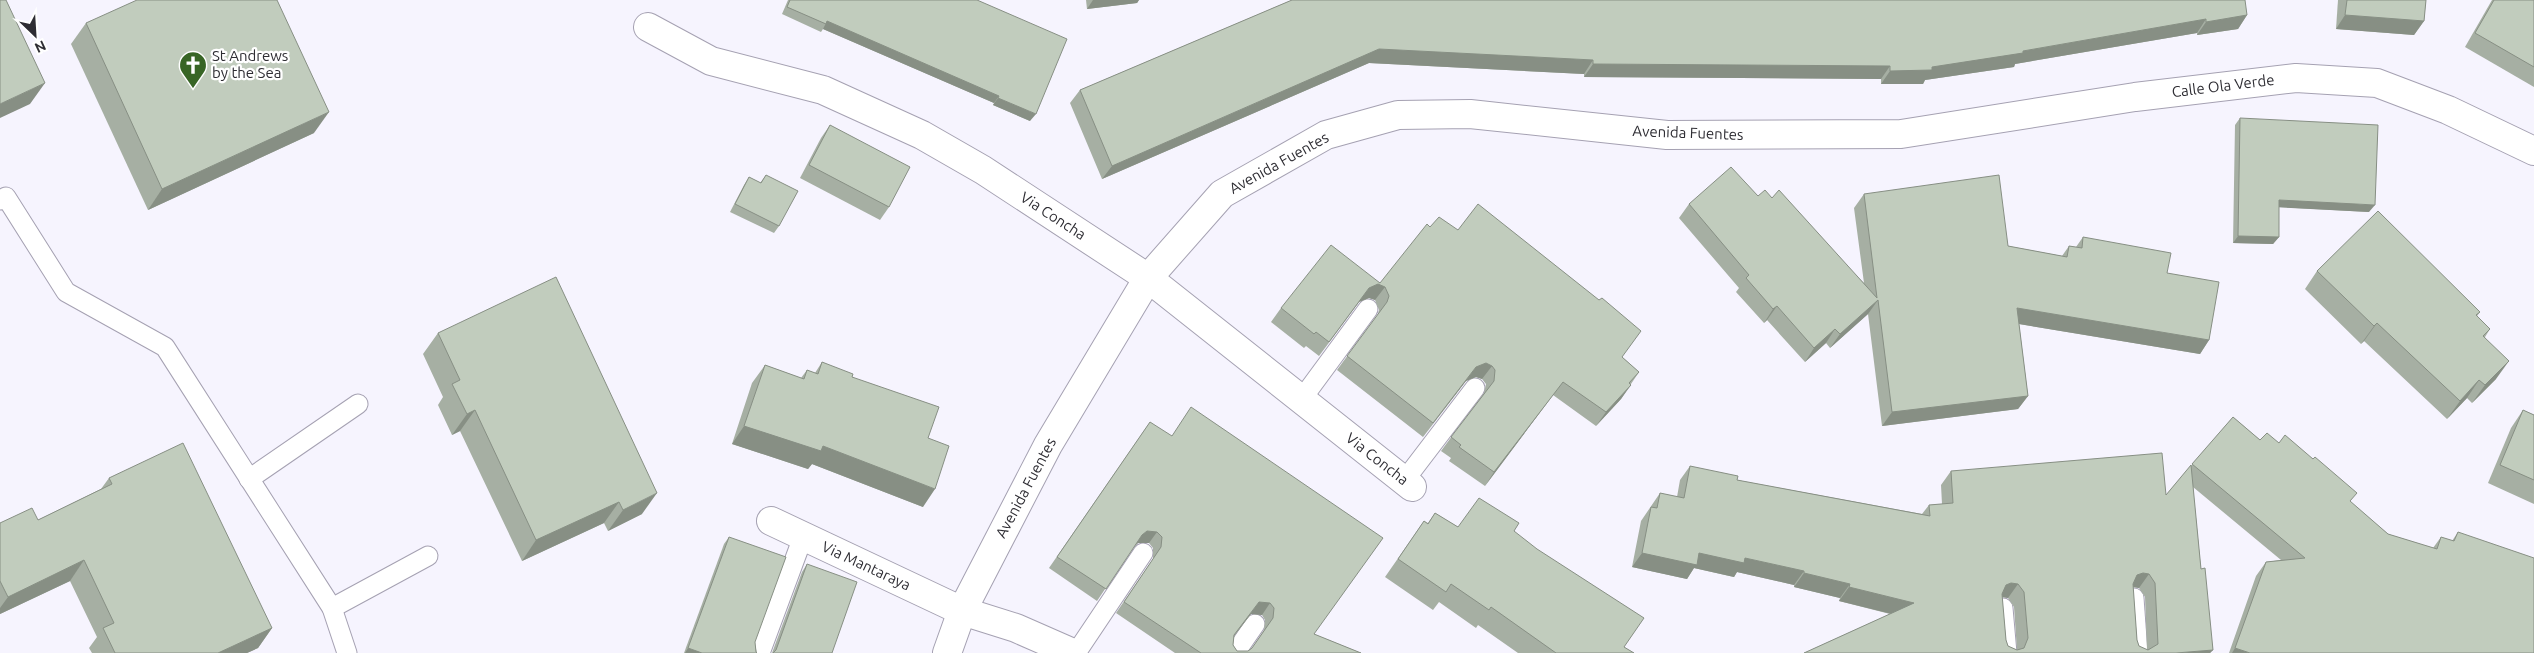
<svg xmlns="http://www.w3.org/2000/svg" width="2534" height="653" viewBox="0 0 2534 653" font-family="Ubuntu,sans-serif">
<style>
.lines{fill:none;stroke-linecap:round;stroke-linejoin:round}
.lane-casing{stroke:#a5a1b2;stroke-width:21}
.street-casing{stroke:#a5a1b2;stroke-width:30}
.lane{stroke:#fff;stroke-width:19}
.street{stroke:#fff;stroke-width:28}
.wall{fill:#a6afa3;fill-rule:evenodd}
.shaded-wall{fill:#878f84}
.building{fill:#c1ccbd;stroke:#878f84;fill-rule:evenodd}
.labels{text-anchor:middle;stroke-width:4.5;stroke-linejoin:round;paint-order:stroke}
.poi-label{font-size:15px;fill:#2e2d33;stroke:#fff;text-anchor:start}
.street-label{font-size:15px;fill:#2e2d33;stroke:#fff}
</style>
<rect width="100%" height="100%" fill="#f6f4fe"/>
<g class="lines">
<g class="lane-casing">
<g id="lane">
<polyline points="0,200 6,197 66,292 165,347 332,608 347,653"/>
<polyline points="1301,400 1368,309"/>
<polyline points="249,479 358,404"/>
<polyline points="1404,481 1475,388"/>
<polyline points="2134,598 2138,653"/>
<polyline points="332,608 428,556"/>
<polyline points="2003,608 2007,653"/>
<polyline points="760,653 803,537"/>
<polyline points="1076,653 1143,553"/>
<polyline points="1235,653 1255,624"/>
</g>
</g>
<g class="street-casing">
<g id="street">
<polyline points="648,27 711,61 823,90 922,135 983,170 1148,278 1412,487"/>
<polyline points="771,521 962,611 1016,628 1073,653"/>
<polyline points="947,653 962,611 1048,445 1148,278 1222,194 1326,135 1398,115 1470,114 1667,135 1901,134 2135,97 2296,78 2377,83 2448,110 2534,151"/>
</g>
</g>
<use href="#lane" class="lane"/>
<use href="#street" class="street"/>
</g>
<g class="wall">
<polygon points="788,0 977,0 1030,121 993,105 994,103 823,29 821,32 782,14"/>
<polygon points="1086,0 1139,0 1137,3 1087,9"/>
<polygon points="1292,0 2247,15 2238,29 2197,35 2197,33 2015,64 2014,67 1925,80 1923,84 1881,84 1881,79 1584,77 1584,74 1369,63 1102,179 1070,103 1080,90"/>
<polygon points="2338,0 2426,0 2424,21 2414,35 2336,29"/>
<polygon points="2492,0 2534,0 2534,87 2465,47"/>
<polygon points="86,23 314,133 148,210 71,44"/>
<polygon points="2240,118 2369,212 2279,207 2279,237 2273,244 2233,243 2235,125"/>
<polygon points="830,125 889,207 880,220 800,178 821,138"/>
<polygon points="766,175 779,226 774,233 730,212 744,185 749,177 760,183"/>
<polygon points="1864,194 2008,246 2062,256 2069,246 2076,247 2083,237 2167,273 2209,340 2200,354 2019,324 2028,396 2018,409 1882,426 1868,314 1830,348 1826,343 1805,362 1767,320 1764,323 1736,292 1739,288 1679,218 1689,204 1758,196 1772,198 1864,283 1854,208"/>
<polygon points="2317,271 2480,312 2477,316 2490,329 2485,337 2496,379 2472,403 2467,398 2447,419 2364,341 2361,344 2305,289"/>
<polygon points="1380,283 1622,357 1639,372 1621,399 1596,426 1553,395 1485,486 1449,461 1451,458 1441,451 1484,393 1486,384 1482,379 1476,377 1466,381 1423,437 1337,370 1378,314 1379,310 1375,300 1369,298 1359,302 1319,356 1306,346 1304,348 1271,322 1281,308"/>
<polygon points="438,333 642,514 608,531 604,523 522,561 460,431 452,435 438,405 443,397 423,354"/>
<polygon points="822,362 852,377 928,438 923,507 812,464 808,469 732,444 752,383 765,365 801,378 807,370 815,373"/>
<polygon points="2523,410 2534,415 2534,504 2488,483 2511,428"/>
<path d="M2233,417L2260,440L2350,502L2388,534L2433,548L2441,537L2452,541L2458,532L2534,653H2229L2256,576L2266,562L2281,560L2193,487L2201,569L2213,650L2210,653H1804L1890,614L1839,601L1840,598L1794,587V585L1737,572L1734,577L1694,568L1687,579L1632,567L1641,521L1660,493L1677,497L1680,480L1690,466L1737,480L1922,514L1929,505L1942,504L1941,485L1951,471L2166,495ZM2133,587L2139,588L2145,597L2147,650L2139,646L2137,640ZM2002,597L2008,598L2014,607L2017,650L2008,646L2006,640Z"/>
<path d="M1150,422L1314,634L1361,653H1175L1116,613L1153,559V548L1149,543H1138L1134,546L1097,601L1049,568ZM1251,614L1262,615L1265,620L1264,630L1252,648L1248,651H1237L1233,645L1234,636Z"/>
<polygon points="109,478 272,628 258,648 247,653 92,653 89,648 97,637 70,581 0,614 0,523 38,520 101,489"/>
<polygon points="1435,513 1458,527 1514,531 1624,647 1634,653 1518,653 1478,625 1476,628 1439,602 1433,610 1385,577 1424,521 1428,523"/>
<polygon points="729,537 757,653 684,653 724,544"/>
<polygon points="807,564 832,653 772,653 802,572"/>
</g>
<g class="shaded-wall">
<polygon points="1093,0 1139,0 1137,3 1087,9"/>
<polygon points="2247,15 2238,29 2197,35 2206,22"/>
<polygon points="2345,15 2424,21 2414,35 2336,29"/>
<polygon points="2206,19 2197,33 2015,64 2014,67 1925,80 1923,84 1881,84 1890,71 1932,67"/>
<polygon points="827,21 999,96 994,103 823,29"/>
<polygon points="1379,49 1593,60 1584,74 1369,63 1102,179 1112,166"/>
<polygon points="1593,64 1890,66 1881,79 1584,77"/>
<polygon points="45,83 30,104 0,118 0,104"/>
<polygon points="998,98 1036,114 1030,121 993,105"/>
<polygon points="329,112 314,133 148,210 162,189"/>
<polygon points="2279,200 2375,205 2369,212 2274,207"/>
<polygon points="2238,236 2279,237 2273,244 2233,243"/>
<polygon points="1378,284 1385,287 1375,300 1369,298 1359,302 1319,356 1369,288"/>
<polygon points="1878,300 1868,314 1830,348 1840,334"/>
<polygon points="1777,306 1767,320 1764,323 1773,309"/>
<polygon points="2017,308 2209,340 2200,354 2007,322"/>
<polygon points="2377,323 2364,341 2361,344 2374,326"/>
<polygon points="1835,329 1826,343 1805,362 1814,348"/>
<polygon points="2509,361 2496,379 2472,403 2485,385"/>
<polygon points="1486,363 1492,366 1482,379 1476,377 1466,381 1423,437 1476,367"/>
<polygon points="2479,380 2467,398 2447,419 2460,401"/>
<polygon points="1563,382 1553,395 1485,486 1494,472"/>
<polygon points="1631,385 1621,399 1596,426 1606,412"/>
<polygon points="2028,396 2018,409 1882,426 1892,412"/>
<polygon points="475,410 460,431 452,435 467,414"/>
<polygon points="744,426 823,446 935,489 923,507 812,464 808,469 732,444"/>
<polygon points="657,493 642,514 608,531 623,510"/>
<polygon points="619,502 604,523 522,561 536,540"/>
<polygon points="1147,531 1157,532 1149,543 1138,543 1134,547 1142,535"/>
<polygon points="1642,553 1699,553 1745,558 1804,571 1794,585 1737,572 1734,577 1694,568 1687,579 1632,567"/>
<polygon points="84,560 70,581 0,614 0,608 8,597"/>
<polygon points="1804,573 1850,584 1840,598 1794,587"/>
<polygon points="2143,573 2149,574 2139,588 2133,587 2127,589 2137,575"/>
<polygon points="2011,583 2018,584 2008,598 2002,597 1996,599 2006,585"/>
<polygon points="1849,587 1914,603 1904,617 1839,601"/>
<polygon points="1259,602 1270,603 1262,615 1251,614 1226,647"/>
<polygon points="272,628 258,648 247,653 218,653"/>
<polygon points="688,648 702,653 685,653"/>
<polygon points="2235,648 2250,653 2232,653"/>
<polygon points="2213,650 2210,653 2176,653"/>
</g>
<g class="building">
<polygon points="0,0 6,0 45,83 0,104"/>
<polygon points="137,0 277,0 329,112 162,189 86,23"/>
<polygon points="790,0 977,0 1067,39 1036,114 998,98 999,96 827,21 826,24 787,7"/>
<polygon points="1292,0 2245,0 2247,15 2206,22 2206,19 2023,51 2023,53 1932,67 1932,70 1890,71 1890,66 1593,64 1593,60 1379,49 1112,166 1080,90"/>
<polygon points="2347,0 2426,0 2424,21 2345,15"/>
<polygon points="2494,0 2534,0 2534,67 2475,33"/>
<polygon points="2240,118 2378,125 2375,205 2279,200 2279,237 2238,236"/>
<polygon points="830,125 910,167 889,207 809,165"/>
<polygon points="1731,167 1758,196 1765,190 1772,198 1779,190 1877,298 1864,194 1999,175 2008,246 2067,257 2069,246 2082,248 2083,237 2171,253 2167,273 2219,282 2209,340 2017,308 2028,396 1892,412 1878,300 1840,334 1835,329 1814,348 1777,306 1773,309 1746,278 1749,275 1689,204"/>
<polygon points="766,175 798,191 779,226 735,204 749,177 761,183"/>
<polygon points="1478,204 1599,300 1602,298 1641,331 1622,357 1639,372 1629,383 1631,385 1606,412 1563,382 1494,472 1459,447 1461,445 1451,437 1494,381 1495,370 1492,366 1486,363 1476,367 1433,423 1347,356 1387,302 1389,296 1385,287 1378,284 1369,288 1329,342 1316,332 1314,334 1281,308 1331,245 1380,283 1427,224 1430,227 1439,217 1458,230"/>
<polygon points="2378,211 2480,312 2476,315 2490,329 2483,336 2509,361 2485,385 2479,380 2460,401 2377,323 2374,326 2317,271"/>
<polygon points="556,277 657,493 623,510 619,502 536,540 475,410 467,414 452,384 460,380 438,333"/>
<polygon points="822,362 853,374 852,377 939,407 928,438 949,446 935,489 823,446 821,451 744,426 765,365 804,379 807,370 818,374"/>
<path d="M1191,407L1383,538L1314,634L1361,653H1201L1124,602L1161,547L1162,537L1157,532L1147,531L1142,535L1106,589L1057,557L1150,422L1172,436ZM1259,602L1270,603L1274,608L1273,618L1252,648L1248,651H1237L1233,645L1234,635Z"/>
<polygon points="2523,410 2534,415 2534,480 2500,465"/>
<polygon points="2233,417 2260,440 2267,433 2279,443 2285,435 2313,459 2315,457 2357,493 2350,501 2388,534 2437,549 2441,537 2454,541 2458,532 2534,558 2534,653 2250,653 2235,648 2266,562 2305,558 2192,464"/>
<polygon points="183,443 272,628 218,653 115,653 103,628 114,623 84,560 8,597 0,581 0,523 32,508 38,520 112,484 109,478"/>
<path d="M2162,453L2166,495L2191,465L2201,569L2205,568L2213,650L2176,653H1804L1914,603L1849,587L1850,584L1804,573V571L1745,558L1744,563L1699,553L1697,565L1642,553L1651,507L1657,508L1660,493L1684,498L1690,466L1738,476L1737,480L1930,516L1929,505L1953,503L1951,471ZM2143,573L2149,574L2155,583L2158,644L2148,650L2139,646L2137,640L2133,584L2137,575ZM2011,583L2018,584L2024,592L2028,638L2024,648L2017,650L2008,646L2006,640L2002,594L2006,585Z"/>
<polygon points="1479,498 1519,523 1514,531 1537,549 1644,618 1624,647 1634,653 1556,653 1491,607 1489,610 1451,584 1446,592 1398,559 1424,521 1428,524 1435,513 1458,527"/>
<polygon points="729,537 786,557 755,642 756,652 757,653 702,653 688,648"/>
<polygon points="807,564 857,582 832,653 773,653 776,650"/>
</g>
<defs>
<g id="church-pin" transform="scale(1.4375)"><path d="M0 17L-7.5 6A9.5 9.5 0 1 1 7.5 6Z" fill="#376525" stroke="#fff"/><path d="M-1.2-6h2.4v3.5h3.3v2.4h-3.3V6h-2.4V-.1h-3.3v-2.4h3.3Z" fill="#fff"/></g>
</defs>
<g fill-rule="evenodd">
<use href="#church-pin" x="193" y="65"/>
</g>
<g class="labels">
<g class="poi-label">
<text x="212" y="61">St Andrews<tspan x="212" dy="17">by the Sea</tspan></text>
</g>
<g class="street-label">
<text transform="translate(2223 86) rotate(-7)" y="5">Calle Ola Verde</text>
<text transform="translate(1688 133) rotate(2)" y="5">Avenida Fuentes</text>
<text transform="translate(1279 163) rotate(-29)" y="5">Avenida Fuentes</text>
<text transform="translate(1053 216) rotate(33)" y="5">Via Concha</text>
<text transform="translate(1377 459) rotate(38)" y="5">Via Concha</text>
<text transform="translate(1026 488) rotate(-62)" y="5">Avenida Fuentes</text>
<text transform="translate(866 566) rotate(25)" y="5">Via Mantaraya</text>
</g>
</g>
<g transform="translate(35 35) rotate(155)" stroke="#ffffff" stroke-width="4" paint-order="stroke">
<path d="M0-4L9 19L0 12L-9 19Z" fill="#2e2d33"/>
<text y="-8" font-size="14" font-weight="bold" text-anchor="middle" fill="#2e2d33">N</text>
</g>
</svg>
